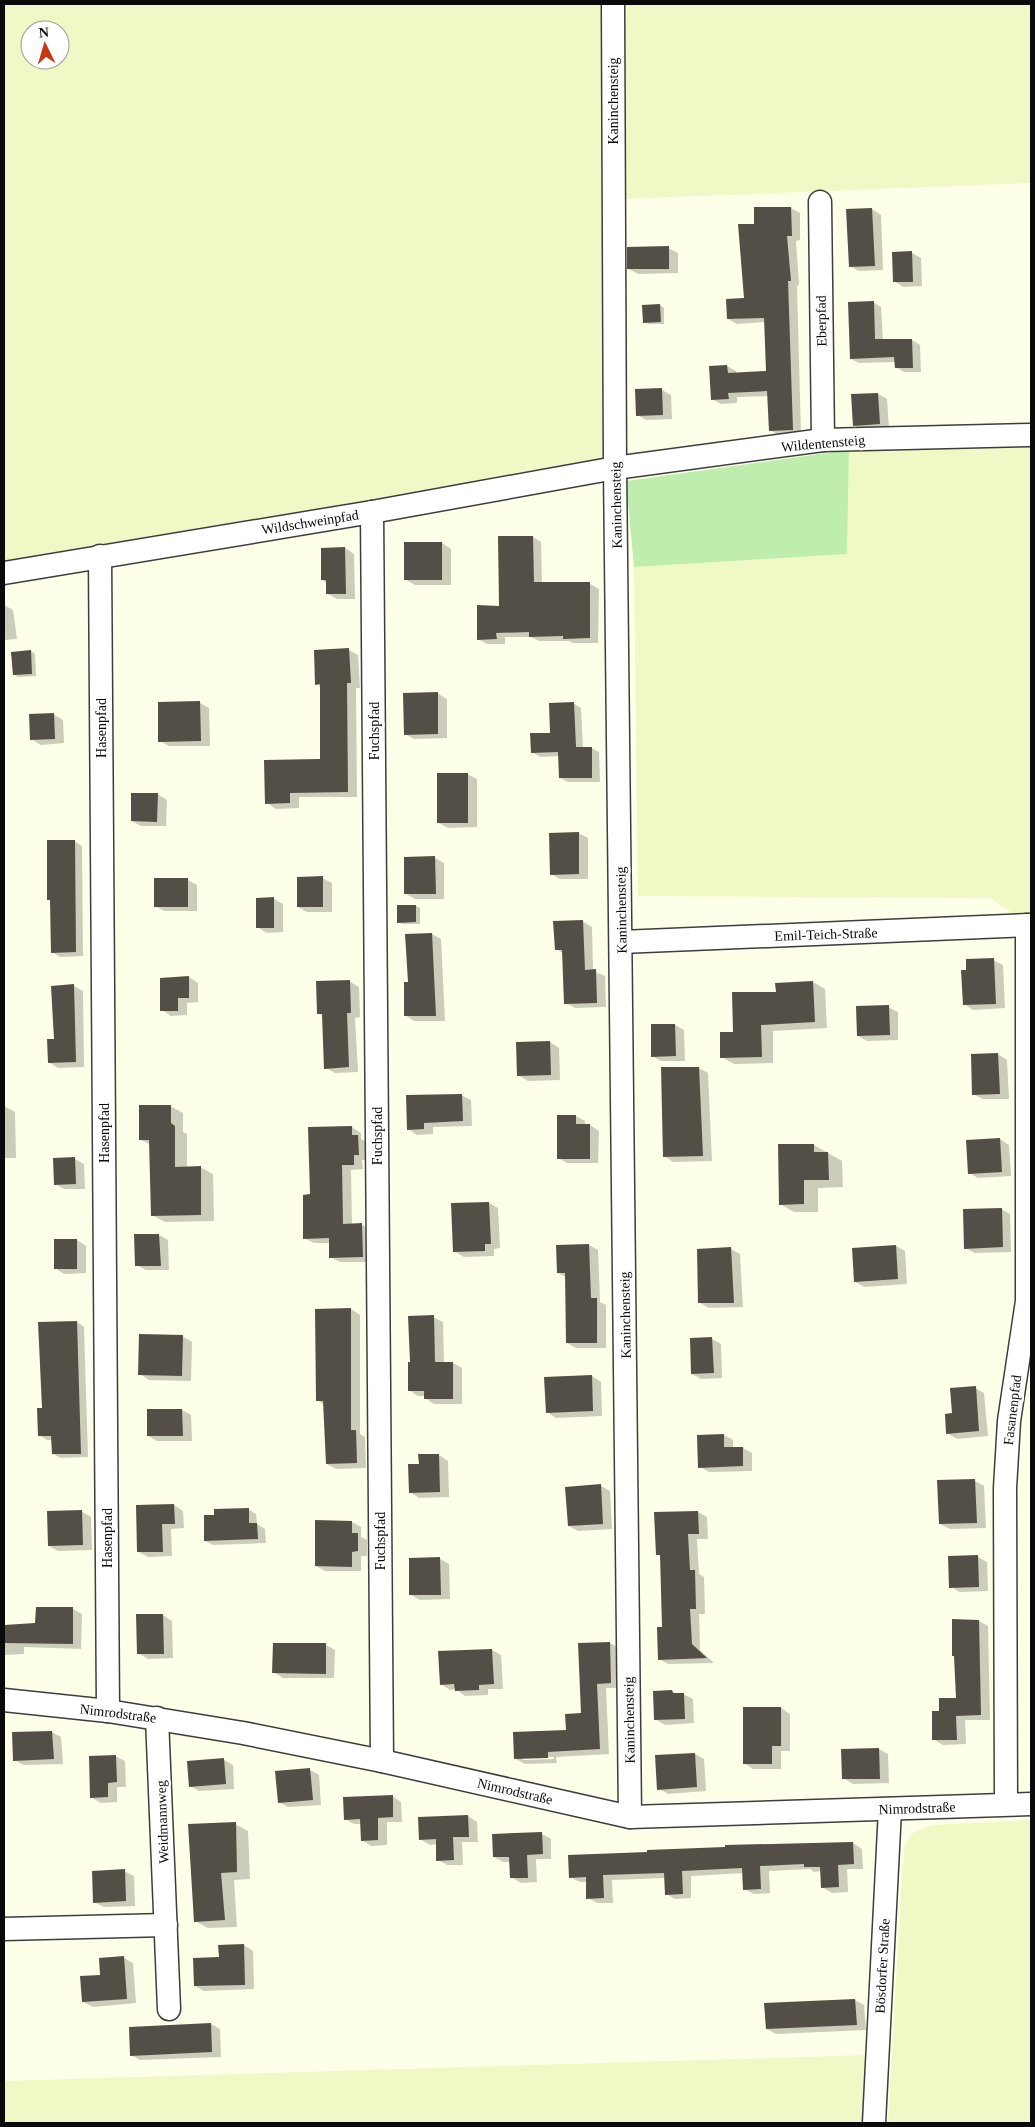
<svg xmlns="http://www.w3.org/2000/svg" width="1035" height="2127" viewBox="0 0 1035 2127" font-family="'Times New Roman',serif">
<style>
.farmland{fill:#f0f8c5;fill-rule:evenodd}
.green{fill:#bfedae}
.shadow{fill:#0003;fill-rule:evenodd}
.building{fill:#544f46}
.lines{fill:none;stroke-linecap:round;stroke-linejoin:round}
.street-casing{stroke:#3d3d3d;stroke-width:25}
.street{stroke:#fff;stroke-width:22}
.labels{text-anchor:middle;stroke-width:5;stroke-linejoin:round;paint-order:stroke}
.street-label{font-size:14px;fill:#0a0a0a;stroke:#fff}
</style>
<rect width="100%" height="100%" fill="#feffe8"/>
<g class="farmland">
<path d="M4,4H602L606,453L599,464L4,563ZM30,30H60V60H30Z"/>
<polygon points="624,4 1031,4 1031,183 625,199"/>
<polygon points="1031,445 1031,920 1023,920 990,898 638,896 634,567 847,554 849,450"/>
<polygon points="1031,1820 1031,2123 888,2123 902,1874 905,1844 914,1832 933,1825"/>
<polygon points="869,2055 865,2123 4,2123 4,2081"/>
</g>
<polygon class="green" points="849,450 847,554 634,567 626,481"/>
<g class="shadow">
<polygon points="791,208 800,213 800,240 796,241 799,285 797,286 801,434 779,435 770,430 768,396 737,397 737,403 721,404 712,399 710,367 727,366 736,371 736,374 767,372 765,322 737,324 728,319 745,299 755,225"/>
<polygon points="872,209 881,215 883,270 859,271 850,266"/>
<polygon points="668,248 678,253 678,273 638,274 629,269"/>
<polygon points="894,253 912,253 921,258 922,286 903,287 894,281"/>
<polygon points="873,302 881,307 883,340 912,340 920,345 921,372 904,372 896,367 896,362 859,363 851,359"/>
<polygon points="660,305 664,308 664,324 649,324 644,322"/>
<polygon points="662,390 671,395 672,419 646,420 637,415"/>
<polygon points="878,394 887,399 889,429 863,430 854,425 852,396"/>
<polygon points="533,537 541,542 542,584 590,584 599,589 598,643 573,643 569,641 539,641 531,637 505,637 505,644 487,644 478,639 500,607"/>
<polygon points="442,543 451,549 451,585 415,585 406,580"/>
<polygon points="345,548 354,554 355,599 337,599 328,594 327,583 322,580"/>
<polygon points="4,605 13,610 17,639 4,640"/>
<polygon points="349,650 358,655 360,688 356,688 357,797 299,797 299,808 276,809 267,803 322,760 321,687 316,684 315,651"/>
<polygon points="31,651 35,654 36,676 18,677 14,674"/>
<polygon points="437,693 447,699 447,738 414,739 405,734"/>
<polygon points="200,703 209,708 210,746 169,746 160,741"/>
<polygon points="573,703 581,708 583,748 591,748 599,752 600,782 568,782 560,778 560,756 540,757 532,752 552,734"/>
<polygon points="53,714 63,720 64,743 41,745 31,739"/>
<polygon points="467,774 477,779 477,827 448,828 439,823"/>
<polygon points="157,794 167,800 166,826 141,826 132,821"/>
<polygon points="578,833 588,838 588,879 560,879 551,874"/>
<polygon points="74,841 82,846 83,956 60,957 52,952"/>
<polygon points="435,858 444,863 444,899 415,899 406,894"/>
<polygon points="322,878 332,883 332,912 307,912 298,907"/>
<polygon points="155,879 188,880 197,885 197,911 164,911 155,906"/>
<polygon points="274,899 283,904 283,932 267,933 257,927"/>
<polygon points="416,906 420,908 420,924 403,924 399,922"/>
<polygon points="582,921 592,927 593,971 605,976 606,1007 575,1008 566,1003 564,954 556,949"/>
<polygon points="432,934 441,939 445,1021 414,1021 405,1015 409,983"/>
<polygon points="993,960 1003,965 1005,1008 973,1010 964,1004 968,971"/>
<polygon points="189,977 198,983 198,1002 187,1003 187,1015 171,1016 162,1010"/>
<polygon points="349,981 359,987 360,1017 355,1018 358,1072 335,1073 326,1068 323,1016 319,1013"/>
<polygon points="813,982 825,989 827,1028 773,1031 773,1063 734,1064 722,1057 734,1033 777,993"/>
<polygon points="74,986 83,991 84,1067 58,1068 49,1062"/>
<polygon points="888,1007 898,1012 898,1040 867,1041 858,1036"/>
<polygon points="675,1025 684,1030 685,1061 661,1061 652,1056"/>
<polygon points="550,1042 559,1048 560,1080 528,1081 518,1075 517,1043"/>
<polygon points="998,1054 1007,1060 1009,1099 983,1099 973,1094 972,1055"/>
<polygon points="662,1068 699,1068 708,1073 712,1161 673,1162 664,1156"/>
<polygon points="461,1095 471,1100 472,1126 433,1127 433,1134 417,1135 408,1129"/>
<polygon points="4,1106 15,1112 16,1158 4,1158"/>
<polygon points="170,1106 183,1113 183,1132 187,1134 187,1168 200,1167 213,1174 214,1221 165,1222 152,1215 151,1145 141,1140"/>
<polygon points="576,1116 585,1121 585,1125 590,1125 599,1131 598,1163 567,1163 558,1158"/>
<polygon points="352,1127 361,1133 361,1139 367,1142 368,1160 362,1160 363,1169 351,1170 352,1225 362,1225 371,1230 372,1262 340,1262 330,1257 330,1243 314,1243 304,1238 312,1196 310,1128"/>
<polygon points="1000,1139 1009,1145 1011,1176 978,1178 969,1173"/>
<polygon points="814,1145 842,1161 843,1187 818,1188 818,1212 794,1212 780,1204"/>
<polygon points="55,1159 75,1159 84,1164 85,1189 64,1189 55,1184"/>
<polygon points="489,1203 498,1208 500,1248 494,1249 494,1256 464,1257 454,1251 453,1204"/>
<polygon points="1001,1209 1010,1214 1011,1252 975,1253 965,1248"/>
<polygon points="159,1235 168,1240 169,1270 146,1270 136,1265"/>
<polygon points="77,1240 86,1246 86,1273 64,1274 55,1268"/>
<polygon points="589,1245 598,1250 600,1302 606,1305 606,1348 576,1348 567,1343 566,1277 558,1273"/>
<polygon points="896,1246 905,1251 907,1284 865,1287 855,1282"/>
<polygon points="731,1249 740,1254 743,1307 709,1308 700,1303"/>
<polygon points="351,1309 360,1315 360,1434 365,1437 366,1468 336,1469 327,1464 325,1405 317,1400"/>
<polygon points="433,1317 443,1322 444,1363 453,1363 462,1368 462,1404 434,1404 425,1398 425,1396 418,1396 409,1390 411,1363"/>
<polygon points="77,1322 84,1327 88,1457 61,1458 53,1454 53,1440 47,1440 39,1435 44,1409"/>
<polygon points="182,1336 192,1342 191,1381 149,1380 140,1374"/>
<polygon points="712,1339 721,1344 722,1378 701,1379 692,1374"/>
<polygon points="592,1376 601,1382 602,1416 556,1418 547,1412"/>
<polygon points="975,1388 984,1393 988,1436 957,1439 947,1433 953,1414"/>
<polygon points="182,1410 191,1415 192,1441 157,1441 148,1436 148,1411"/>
<polygon points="724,1435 733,1440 733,1448 743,1448 752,1453 752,1471 709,1472 700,1467"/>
<polygon points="439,1455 448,1461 449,1497 419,1498 410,1492 420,1465"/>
<polygon points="975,1481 984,1486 986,1528 950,1529 940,1524"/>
<polygon points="601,1486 610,1491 612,1529 578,1531 569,1526"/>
<polygon points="174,1505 183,1511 184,1528 171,1529 172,1556 148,1557 139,1552 137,1506"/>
<polygon points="248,1509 256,1514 257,1524 265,1529 266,1543 213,1545 205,1541 216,1516"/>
<polygon points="81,1511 91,1517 92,1550 58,1551 49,1546"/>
<polygon points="698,1512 707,1517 708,1539 697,1539 699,1574 704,1577 705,1614 699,1614 700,1650 714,1663 668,1664 659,1659 663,1628 661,1556 657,1554 656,1513"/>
<polygon points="316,1521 352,1522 361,1527 361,1537 367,1540 367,1556 361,1556 361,1571 325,1571 316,1566"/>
<polygon points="978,1557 987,1562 988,1591 960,1592 951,1587"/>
<polygon points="440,1559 449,1564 450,1599 420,1600 411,1595"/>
<polygon points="73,1609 82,1614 81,1649 24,1647 24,1654 4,1655 4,1626 37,1624"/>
<polygon points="163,1615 172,1621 173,1658 148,1659 138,1653"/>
<polygon points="979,1621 988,1626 990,1720 965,1720 966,1744 943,1745 933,1739 940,1712 957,1700 956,1657 954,1656"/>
<path d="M610,1643L619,1648L620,1688H606L609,1754L556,1757L557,1763L525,1764L516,1759L567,1731L582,1714ZM554,1757V1759L523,1760V1758Z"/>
<polygon points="326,1645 335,1650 334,1678 283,1678 273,1672"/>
<polygon points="492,1650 501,1655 503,1689 488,1689 488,1695 465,1696 456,1689 450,1690 441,1684"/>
<polygon points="672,1691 677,1694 683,1694 693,1699 694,1723 665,1725 655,1719"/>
<polygon points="781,1708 790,1714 790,1751 781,1751 781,1769 753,1769 744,1763"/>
<polygon points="52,1732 61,1737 63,1764 24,1765 14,1760 13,1733"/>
<polygon points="879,1749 888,1754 889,1783 853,1784 843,1778"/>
<polygon points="695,1754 704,1759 706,1791 668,1794 659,1789"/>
<polygon points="115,1756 125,1761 126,1787 117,1787 117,1802 101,1803 92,1798"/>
<polygon points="224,1760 233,1765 234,1789 199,1791 190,1786"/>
<polygon points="310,1770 319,1775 321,1805 288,1807 279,1802"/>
<polygon points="392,1796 401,1802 402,1822 387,1822 387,1845 371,1846 362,1840 361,1824 354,1824 345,1819"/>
<polygon points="468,1816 477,1822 478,1842 462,1842 463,1865 447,1865 438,1860 437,1844 430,1845 420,1839"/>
<polygon points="235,1824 248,1831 250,1879 234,1880 237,1927 208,1928 195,1921"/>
<polygon points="542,1834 551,1839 551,1859 536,1859 537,1882 521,1883 511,1877 511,1862 503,1862 494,1857"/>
<polygon points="853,1843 862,1849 863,1869 847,1869 848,1892 832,1893 822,1887 822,1871 814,1872 810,1869 769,1871 770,1893 754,1894 744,1889 744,1873 691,1876 691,1898 675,1899 666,1894 666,1878 612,1880 613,1903 597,1903 588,1898 587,1882 580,1882 570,1877"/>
<polygon points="124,1871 134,1876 135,1906 104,1907 94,1902"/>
<polygon points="244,1945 253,1951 254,1989 204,1991 195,1986 220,1958"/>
<polygon points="124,1958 133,1963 136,2003 93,2007 83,2002 102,1976"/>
<polygon points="855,2000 864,2005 866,2030 776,2034 767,2029 765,2004"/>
<polygon points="211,2024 220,2029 221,2057 140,2060 131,2055"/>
</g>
<g class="building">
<polygon points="754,207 791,207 792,236 787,236 791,281 788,281 793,430 769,431 767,391 728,393 729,399 711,400 709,366 727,365 728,373 766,371 764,318 727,319 726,299 744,298 738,224 754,224"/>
<polygon points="872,208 875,266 849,267 846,209"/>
<polygon points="669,246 669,269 627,269 627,247"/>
<polygon points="912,251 913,282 893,282 892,252"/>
<polygon points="874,301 875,339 912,339 913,368 895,368 894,357 850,359 848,302"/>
<polygon points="660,304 661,322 643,323 642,305"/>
<polygon points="662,388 663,415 636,416 635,389"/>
<polygon points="878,393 880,424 853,426 851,394"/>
<polygon points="498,536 533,536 534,582 590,582 590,638 563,639 563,636 529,637 529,632 496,633 497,639 477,640 477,605 499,606"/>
<rect x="404" y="542" width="38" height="38"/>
<polygon points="345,547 346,594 326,594 326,580 321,580 321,548"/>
<polygon points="349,648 351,683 347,683 348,792 290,793 290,803 265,804 264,760 320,759 320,684 315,685 314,650"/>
<polygon points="31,650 32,674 13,675 11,652"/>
<polygon points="438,692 438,734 404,735 403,693"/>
<polygon points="200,701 201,741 158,742 158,702"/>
<polygon points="574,702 576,747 592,747 592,778 559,778 558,752 531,753 530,733 550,733 549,703"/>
<polygon points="54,713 55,739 30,740 29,714"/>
<rect x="437" y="773" width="31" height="50"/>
<polygon points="131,793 158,793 157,822 131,821"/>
<polygon points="579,832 579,874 550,875 549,833"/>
<polygon points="47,840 75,840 76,952 51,953 50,900 47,900"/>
<polygon points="435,856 436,894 404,894 404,857"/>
<polygon points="323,876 323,907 297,907 297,877"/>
<rect x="154" y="878" width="34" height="29"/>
<polygon points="274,897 274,928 256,928 256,898"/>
<polygon points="397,905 416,905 416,922 397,923"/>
<polygon points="583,920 585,970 596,969 597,1003 564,1004 562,950 555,950 553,921"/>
<polygon points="432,933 436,1016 404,1016 404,982 408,982 405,934"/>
<polygon points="994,958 996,1004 963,1005 961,970 966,970 966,959"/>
<polygon points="189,976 189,998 178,998 178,1011 160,1011 160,978"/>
<polygon points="350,980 351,1013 347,1013 349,1067 324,1069 322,1014 317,1014 316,981"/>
<polygon points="813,981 815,1022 761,1025 762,1057 720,1058 720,1032 733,1032 732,992 776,992 775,983"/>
<polygon points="74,984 76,1062 48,1063 47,1039 54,1039 51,986"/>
<polygon points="889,1005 890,1035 857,1036 856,1006"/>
<polygon points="651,1024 675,1024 676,1056 651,1057"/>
<polygon points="550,1041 551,1075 517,1076 516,1042"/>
<polygon points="998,1053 1000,1094 972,1095 971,1054"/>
<polygon points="661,1067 699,1067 703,1156 663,1157"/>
<polygon points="462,1094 463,1121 424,1123 424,1129 407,1130 406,1095"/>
<polygon points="139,1105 171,1105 171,1123 175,1126 175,1167 201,1166 201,1215 151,1216 149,1140 139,1140"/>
<polygon points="557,1115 576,1115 576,1124 590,1124 590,1159 557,1159"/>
<polygon points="352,1126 352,1135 358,1135 359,1155 354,1155 354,1165 342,1165 343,1224 362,1223 363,1257 329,1258 329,1238 303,1239 303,1195 310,1194 308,1127"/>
<polygon points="1000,1138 1002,1172 968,1174 966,1140"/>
<polygon points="778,1144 814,1144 814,1152 828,1152 829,1180 804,1180 804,1204 779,1205"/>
<polygon points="75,1157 76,1184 54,1185 53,1158"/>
<polygon points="489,1202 491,1244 485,1244 485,1251 453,1252 451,1203"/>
<polygon points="1002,1208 1003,1247 964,1249 963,1209"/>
<polygon points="134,1234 159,1234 161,1266 135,1266"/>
<rect x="54" y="1239" width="23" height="30"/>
<polygon points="589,1244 591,1298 597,1298 597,1343 566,1343 565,1273 557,1273 556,1245"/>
<polygon points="896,1245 898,1279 854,1282 852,1248"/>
<polygon points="731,1247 734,1303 698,1303 697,1249"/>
<polygon points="351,1308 351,1430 356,1430 357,1463 326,1464 323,1401 316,1401 315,1309"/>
<polygon points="434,1315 435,1362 453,1362 453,1399 424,1399 424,1391 408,1391 408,1362 410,1362 408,1316"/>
<polygon points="77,1321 81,1454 52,1454 51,1436 38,1436 37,1408 42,1408 38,1322"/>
<polygon points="139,1334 183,1335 182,1376 138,1375"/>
<polygon points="712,1337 714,1373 691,1374 690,1338"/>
<polygon points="592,1375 593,1411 546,1413 544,1377"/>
<polygon points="976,1386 979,1431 946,1434 945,1414 952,1413 950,1388"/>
<polygon points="147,1409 182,1409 183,1436 147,1436"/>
<polygon points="724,1434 724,1447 743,1447 743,1466 698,1468 697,1435"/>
<polygon points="418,1454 439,1454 440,1492 409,1493 408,1464 419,1464"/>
<polygon points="975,1479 977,1523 939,1524 937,1480"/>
<polygon points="601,1484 603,1524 568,1526 565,1487"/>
<polygon points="174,1504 175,1524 162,1524 163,1552 137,1552 136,1505"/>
<polygon points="249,1508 249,1523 257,1523 258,1539 204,1541 204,1515 214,1515 214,1509"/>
<polygon points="82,1510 83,1545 48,1546 47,1511"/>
<polygon points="698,1511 699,1534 688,1534 690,1570 695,1570 696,1609 690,1609 692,1644 707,1658 658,1660 657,1627 662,1627 660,1555 656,1555 654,1512"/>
<polygon points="315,1520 352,1521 352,1533 358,1533 358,1551 352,1552 352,1567 315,1566"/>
<polygon points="978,1555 979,1587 949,1588 948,1556"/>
<polygon points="440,1557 441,1595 409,1595 409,1558"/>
<polygon points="36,1607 73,1607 73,1644 4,1643 4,1625 35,1623"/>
<polygon points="136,1614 163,1614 164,1654 137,1654"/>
<polygon points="952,1619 979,1620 981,1715 956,1716 957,1740 932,1740 932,1711 939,1711 939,1698 956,1698 954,1656 952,1656"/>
<polygon points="610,1642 611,1683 597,1684 600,1749 548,1752 548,1758 514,1759 513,1732 566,1730 565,1714 581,1713 578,1643"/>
<polygon points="273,1643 326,1643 326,1674 272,1673"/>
<polygon points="492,1649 494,1684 479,1685 479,1690 455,1691 454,1684 440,1685 438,1651"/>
<polygon points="672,1690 673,1693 684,1693 685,1719 654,1720 653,1691"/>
<polygon points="743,1707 781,1707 781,1746 772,1746 772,1764 743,1764"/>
<polygon points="52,1731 54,1759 13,1761 12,1732"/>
<polygon points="879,1748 880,1779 842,1779 841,1749"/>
<polygon points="695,1753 697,1787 657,1790 655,1755"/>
<polygon points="116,1755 117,1782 108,1783 108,1797 90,1798 89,1756"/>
<polygon points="224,1758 226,1784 189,1787 187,1761"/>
<polygon points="310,1768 313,1800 278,1803 275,1771"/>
<polygon points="393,1795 393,1817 378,1818 378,1840 361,1841 360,1819 344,1820 343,1797"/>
<polygon points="468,1815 469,1837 453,1837 454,1860 436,1861 436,1839 419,1840 418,1817"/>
<polygon points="236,1822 237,1872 221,1873 225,1920 194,1922 188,1824"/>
<polygon points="542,1832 543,1854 527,1855 528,1878 510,1878 509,1857 493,1857 492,1834"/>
<polygon points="853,1842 854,1864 838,1865 839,1887 821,1888 820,1867 804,1867 804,1864 760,1866 761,1889 743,1890 742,1868 682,1871 683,1894 665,1895 664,1873 603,1875 604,1898 586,1899 586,1877 569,1878 568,1855 647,1852 647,1850 725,1847 725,1845"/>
<polygon points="125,1869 126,1901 93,1903 92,1871"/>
<polygon points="244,1944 245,1985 194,1986 193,1958 219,1957 218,1945"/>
<polygon points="124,1956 127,1999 82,2002 80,1976 100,1975 99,1958"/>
<polygon points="855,1999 857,2025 766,2029 764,2003"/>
<polygon points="211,2023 212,2052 130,2056 129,2027"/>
</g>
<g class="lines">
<g class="street-casing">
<g id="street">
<polyline points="613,4 615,468 630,1817"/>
<polyline points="820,202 823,440"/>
<polyline points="372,512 382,1761"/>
<polyline points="100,556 108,1711"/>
<polyline points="4,573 372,512 615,468 823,440 1031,435"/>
<polyline points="621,942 1031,925"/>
<polyline points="4,1700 108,1711 243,1733 382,1761 630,1817 1031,1804"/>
<polyline points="157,1718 169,2009"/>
<polyline points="1006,1804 1005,1488 1009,1421 1027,1301 1027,925"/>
<polyline points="4,1929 166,1925"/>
<polyline points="874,2123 890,1809"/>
</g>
</g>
<use href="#street" class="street"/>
</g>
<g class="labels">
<g class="street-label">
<text transform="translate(613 101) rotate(-90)" y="5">Kaninchensteig</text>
<text transform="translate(821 321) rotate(-91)" y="5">Eberpfad</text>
<text transform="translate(823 443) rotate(-5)" y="5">Wildentensteig</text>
<text transform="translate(616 505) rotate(-91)" y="5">Kaninchensteig</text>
<text transform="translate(310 522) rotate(-9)" y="5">Wildschweinpfad</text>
<text transform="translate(101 728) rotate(-90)" y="5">Hasenpfad</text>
<text transform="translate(374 731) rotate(-90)" y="5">Fuchspfad</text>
<text transform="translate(621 910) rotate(-91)" y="5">Kaninchensteig</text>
<text transform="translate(826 934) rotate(-2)" y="5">Emil-Teich-Straße</text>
<text transform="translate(104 1133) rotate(-90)" y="5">Hasenpfad</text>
<text transform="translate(377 1136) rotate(-90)" y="5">Fuchspfad</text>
<text transform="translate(625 1315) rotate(-91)" y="5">Kaninchensteig</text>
<text transform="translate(1012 1410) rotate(-83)" y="5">Fasanenpfad</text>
<text transform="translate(107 1538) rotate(-90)" y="5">Hasenpfad</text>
<text transform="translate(380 1541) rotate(-90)" y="5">Fuchspfad</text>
<text transform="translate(118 1713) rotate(7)" y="5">Nimrodstraße</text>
<text transform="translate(629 1720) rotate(-91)" y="5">Kaninchensteig</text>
<text transform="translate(515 1791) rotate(13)" y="5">Nimrodstraße</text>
<text transform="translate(917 1808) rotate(-2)" y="5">Nimrodstraße</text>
<text transform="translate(162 1822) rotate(-92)" y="5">Weidmannweg</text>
<text transform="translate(882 1966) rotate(-87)" y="5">Bösdorfer Straße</text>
</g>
</g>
<rect width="1035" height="2127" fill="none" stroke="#0a0a0a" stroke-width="10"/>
<g transform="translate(45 45) rotate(355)"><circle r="24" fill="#ffffff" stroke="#9d9d9d"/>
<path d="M0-4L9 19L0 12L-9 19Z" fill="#c83815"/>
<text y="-8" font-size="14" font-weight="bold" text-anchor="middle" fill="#0a0a0a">N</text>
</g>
</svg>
